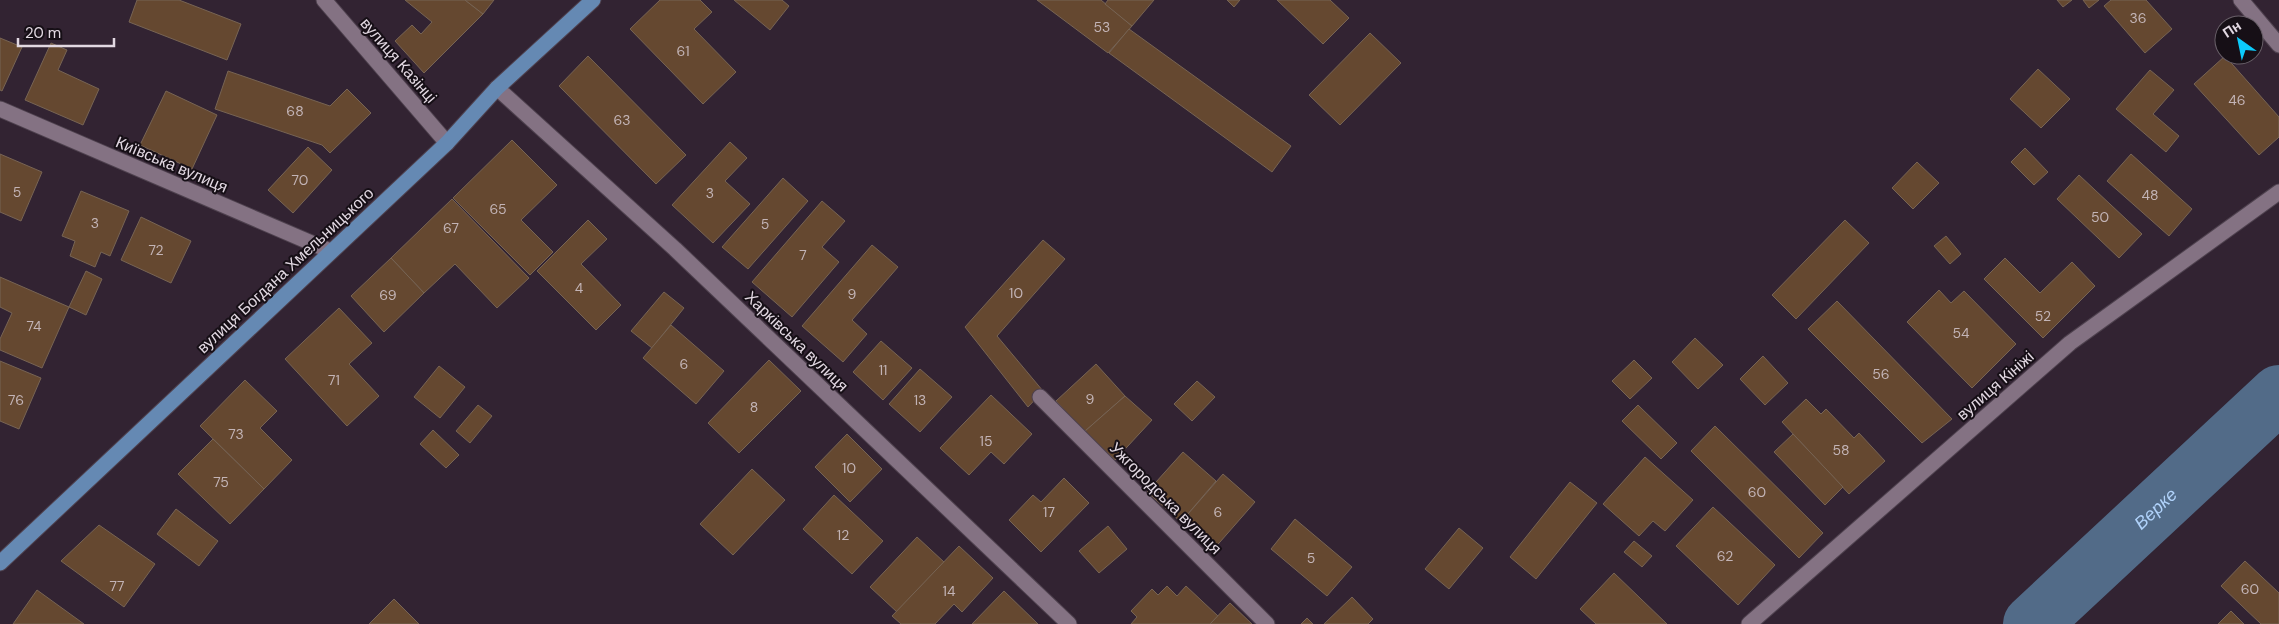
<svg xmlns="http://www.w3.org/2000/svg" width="2279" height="624" viewBox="0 0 2279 624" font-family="'DM Sans',sans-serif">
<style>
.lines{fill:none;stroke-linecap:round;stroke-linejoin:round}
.river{stroke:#526b88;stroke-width:58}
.building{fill:#654830;stroke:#776454}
.minor-casing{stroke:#4e414e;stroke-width:17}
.tertiary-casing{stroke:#4e414e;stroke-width:17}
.trunk-casing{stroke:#4e414e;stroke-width:17}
.minor{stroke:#847283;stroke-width:15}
.tertiary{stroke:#847283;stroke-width:15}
.trunk{stroke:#6589b3;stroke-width:15}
.labels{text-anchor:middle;stroke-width:4;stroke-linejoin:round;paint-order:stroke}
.number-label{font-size:14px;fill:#c3b4b6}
.street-label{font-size:16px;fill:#e2d8e2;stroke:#160f16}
.water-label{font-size:18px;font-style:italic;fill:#b0d2fa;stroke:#160f16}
</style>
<rect width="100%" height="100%" fill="#322332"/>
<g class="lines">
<path class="river" id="s1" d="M2032,624L2279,394"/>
</g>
<g class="building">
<polygon points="137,0 179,0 241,24 227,60 129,22"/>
<polygon points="405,0 465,0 483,14 424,73 395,41 412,25 421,34 432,22"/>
<polygon points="465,0 494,0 483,14"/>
<polygon points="660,0 700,0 712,12 694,29 736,72 703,104 630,29"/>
<polygon points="734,0 782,0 789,6 770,30"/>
<polygon points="1037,0 1101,0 1132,26 1108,53"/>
<polygon points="1108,0 1154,0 1132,26 1105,4"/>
<polygon points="1227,0 1240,0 1234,7"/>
<polygon points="1277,0 1330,0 1349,18 1323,44"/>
<polygon points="2057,0 2072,0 2063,7"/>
<polygon points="2083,0 2099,0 2089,8"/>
<polygon points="2111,0 2146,0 2172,29 2145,53 2104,6"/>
<polygon points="1129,29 1291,146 1272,172 1109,53"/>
<polygon points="1370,33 1401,63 1340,125 1309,95"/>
<polygon points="0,38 22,47 2,91 0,90"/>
<polygon points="51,43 67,50 58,70 99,89 83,125 25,100"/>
<polygon points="588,56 686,155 656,184 559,86"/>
<polygon points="2225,56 2279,117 2279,137 2259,155 2194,84"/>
<polygon points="2038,69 2070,99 2041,128 2010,99"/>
<polygon points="2150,70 2174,90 2153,114 2179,136 2166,152 2116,109"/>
<polygon points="228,71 330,106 347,89 371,113 330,153 322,145 215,109"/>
<polygon points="166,91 217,115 192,169 140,145"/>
<polygon points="512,140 557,185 521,220 553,252 530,275 453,198"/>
<polygon points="730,142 747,158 725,181 750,204 713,243 672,205"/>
<polygon points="308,147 332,170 293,213 268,190"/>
<polygon points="2025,148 2048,172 2034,185 2011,162"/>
<polygon points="0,154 42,172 21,221 0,212"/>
<polygon points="2131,154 2192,209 2169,236 2107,181"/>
<polygon points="1917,162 1939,183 1913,209 1892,188"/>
<polygon points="2079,175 2142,234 2119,258 2057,199"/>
<polygon points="783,178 808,201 748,269 722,247"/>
<polygon points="81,191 129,211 110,256 101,252 95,267 70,256 75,241 62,236"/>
<polygon points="452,199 529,278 497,308 455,264 424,293 391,258"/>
<polygon points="822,201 845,221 822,247 839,262 792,317 752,282"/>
<polygon points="141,217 191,241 171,283 121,260"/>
<polygon points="588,220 607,239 581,264 621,305 596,330 537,271"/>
<polygon points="1845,220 1869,243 1796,319 1772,295"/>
<polygon points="1946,236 1961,254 1950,264 1934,246"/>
<polygon points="1043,240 1065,259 997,336 1043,391 1028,407 965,327"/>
<polygon points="872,245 898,267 852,320 867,334 843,362 802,326"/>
<polygon points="391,258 424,293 384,332 351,296"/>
<polygon points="2005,258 2040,293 2072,262 2095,286 2043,338 1984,279"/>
<polygon points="86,271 102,279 86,315 69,307"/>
<polygon points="0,277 69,307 42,368 0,350 0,339 12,313 0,307"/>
<polygon points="1939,290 1951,303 1964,291 2016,344 1972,388 1907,322"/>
<polygon points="664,292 684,308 652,348 631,331"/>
<polygon points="1837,301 1952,419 1922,443 1808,329"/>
<polygon points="339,308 372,343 349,364 379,396 347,426 285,359"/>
<polygon points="671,325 724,371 696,404 643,358"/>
<polygon points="1695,338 1723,365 1698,389 1672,362"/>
<polygon points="881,341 912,368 883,400 853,372"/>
<polygon points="1763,356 1788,383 1765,405 1740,379"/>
<polygon points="769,360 801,391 739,453 708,423"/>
<polygon points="1634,360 1652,378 1630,399 1612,381"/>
<polygon points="0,361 41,378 19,429 0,421"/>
<polygon points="1096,364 1125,396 1084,432 1056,401"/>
<polygon points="439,366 465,387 440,418 414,397"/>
<polygon points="920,369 952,397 920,432 889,404"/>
<polygon points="245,380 277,411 260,428 292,460 264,489 200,426"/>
<polygon points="1197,381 1215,397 1192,421 1174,404"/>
<polygon points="991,395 1032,434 1004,464 991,452 969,475 940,448"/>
<polygon points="1125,396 1152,420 1115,460 1084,432"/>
<polygon points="1806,399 1821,414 1826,409 1854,438 1859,433 1885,461 1849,494 1782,422"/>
<polygon points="478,405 492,416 470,443 456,431"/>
<polygon points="1638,405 1677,443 1661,459 1622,421"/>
<polygon points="1715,426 1823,533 1799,558 1691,451"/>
<polygon points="433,430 459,455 446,468 420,444"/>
<polygon points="847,434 882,469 850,502 815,467"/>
<polygon points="1793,434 1843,487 1825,505 1774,452"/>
<polygon points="213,439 264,489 230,524 178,474"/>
<polygon points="1183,452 1216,481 1181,522 1147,492"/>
<polygon points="1645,457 1693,500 1665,531 1653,521 1639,536 1603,504"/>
<polygon points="752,469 785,500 733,555 700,524"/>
<polygon points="1223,474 1255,502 1213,550 1181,522"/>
<polygon points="1064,478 1089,503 1041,552 1009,520 1033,495 1041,502"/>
<polygon points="1570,482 1597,503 1536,579 1510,557"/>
<polygon points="834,495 883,541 852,574 803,529"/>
<polygon points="1713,507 1775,565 1738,605 1676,546"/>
<polygon points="176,509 218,541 199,566 157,534"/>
<polygon points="1295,519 1352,567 1327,596 1271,549"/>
<polygon points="99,525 155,564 124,607 61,561"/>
<polygon points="1108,526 1127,549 1099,573 1079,551"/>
<polygon points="1459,528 1483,548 1449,589 1425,569"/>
<polygon points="917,537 944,562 897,612 870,587"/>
<polygon points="1634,541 1652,556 1642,567 1624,552"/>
<polygon points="959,546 993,578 962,612 954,604 935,624 901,624 892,616"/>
<polygon points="2245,561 2279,593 2279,624 2261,624 2221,586"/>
<polygon points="1614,573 1667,624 1596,624 1580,609"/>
<polygon points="1167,586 1177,596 1186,586 1218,616 1210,624 1131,624 1137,617 1131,611 1152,589 1158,595"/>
<polygon points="37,590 84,624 13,624"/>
<polygon points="1004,591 1038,624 972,624"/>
<polygon points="1352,597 1373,619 1368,624 1324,624"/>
<polygon points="394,599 419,624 369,624"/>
<polygon points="1230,603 1252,624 1210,624"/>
<polygon points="2231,611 2244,624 2218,624"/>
<polygon points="1307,618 1313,624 1301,624"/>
</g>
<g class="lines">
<g class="minor-casing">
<g id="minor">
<polyline points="324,0 447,143"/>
<polyline points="497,88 675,249 1069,624"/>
<polyline points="0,109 330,251"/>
<polyline points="1040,397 1267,624"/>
<polyline points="1749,624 2070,343 2279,192"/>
</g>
</g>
<g class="tertiary-casing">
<polyline id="tertiary" points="2241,0 2279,45"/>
</g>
<g class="trunk-casing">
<polyline id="trunk" points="0,563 447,143 497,88 593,0"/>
</g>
<use href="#minor" class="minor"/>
<use href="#tertiary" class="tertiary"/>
<use href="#trunk" class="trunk"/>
</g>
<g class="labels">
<g class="number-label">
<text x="2138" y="23">36</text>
<text x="1102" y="32">53</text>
<text x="683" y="56">61</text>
<text x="2237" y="105">46</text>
<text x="295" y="116">68</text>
<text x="622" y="125">63</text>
<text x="300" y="185">70</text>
<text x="17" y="197">5</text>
<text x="710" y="198">3</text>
<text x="2150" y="200">48</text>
<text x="498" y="214">65</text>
<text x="2100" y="222">50</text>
<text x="95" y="228">3</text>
<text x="765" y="229">5</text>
<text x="451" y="233">67</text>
<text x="156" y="255">72</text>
<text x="803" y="260">7</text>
<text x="579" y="293">4</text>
<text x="1016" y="298">10</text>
<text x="852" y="299">9</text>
<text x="388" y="300">69</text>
<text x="2043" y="321">52</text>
<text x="34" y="331">74</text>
<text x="1961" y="338">54</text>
<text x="684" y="369">6</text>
<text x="883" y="375">11</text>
<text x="1881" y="379">56</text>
<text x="334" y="385">71</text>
<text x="1090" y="404">9</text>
<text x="16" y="405">76</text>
<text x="920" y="405">13</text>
<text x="754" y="412">8</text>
<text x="236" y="439">73</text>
<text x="986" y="446">15</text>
<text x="1841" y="455">58</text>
<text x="849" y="473">10</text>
<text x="221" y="487">75</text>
<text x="1757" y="497">60</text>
<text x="1049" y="517">17</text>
<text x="1218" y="517">6</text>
<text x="843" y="540">12</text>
<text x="1725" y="561">62</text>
<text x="1311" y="563">5</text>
<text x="117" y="591">77</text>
<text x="2250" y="594">60</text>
<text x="949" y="596">14</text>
</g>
<g class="street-label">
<text transform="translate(399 60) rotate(49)" y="6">вулиця Казінці</text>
<text transform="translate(172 164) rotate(23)" y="6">Київська вулиця</text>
<text transform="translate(285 270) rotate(-43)" y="6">вулиця Богдана Хмельницького</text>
<text transform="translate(797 341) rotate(44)" y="6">Харківська вулиця</text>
<text transform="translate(1995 385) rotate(-41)" y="6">вулиця Кініжі</text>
<text transform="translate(1166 498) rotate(45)" y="6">Ужгородська вулиця</text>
</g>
<g class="water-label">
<text dy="6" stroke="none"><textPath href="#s1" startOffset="169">Верке</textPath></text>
</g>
</g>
<g transform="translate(2239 40) rotate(327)"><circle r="24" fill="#160f16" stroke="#685f68"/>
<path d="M0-4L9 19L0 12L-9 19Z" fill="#0ccafa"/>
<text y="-8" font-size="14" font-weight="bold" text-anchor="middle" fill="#e2d8e2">Пн</text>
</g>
<path d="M18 38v8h96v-8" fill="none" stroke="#e2d8e2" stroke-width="2.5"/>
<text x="25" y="38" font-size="15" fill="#e2d8e2" stroke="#160f16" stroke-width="4" paint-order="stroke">20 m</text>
</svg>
